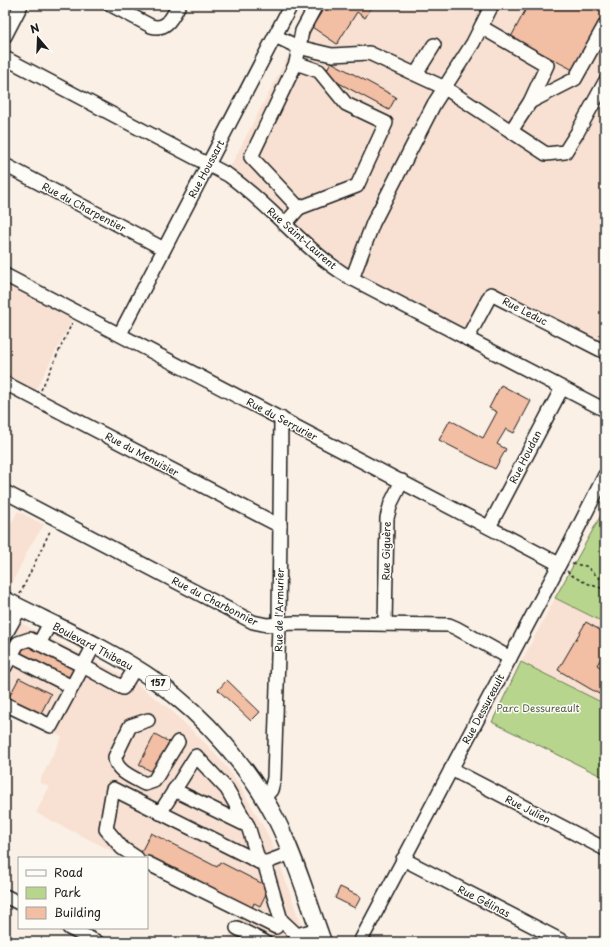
<svg xmlns="http://www.w3.org/2000/svg" width="610" height="947" viewBox="0 0 610 947" font-family="'Playpen Sans',sans-serif">
<style>
.built{fill:#f8e1d2}
.green{fill:#b7d58d;stroke:#6a7854}
.building{fill:#f2bea4;stroke:#1c1c1c}
.lines{fill:none;stroke-linecap:round;stroke-linejoin:round}
.minor-casing{stroke:#1c1c1c;stroke-width:16}
.major-casing{stroke:#1c1c1c;stroke-width:19}
.path{stroke:#1c1c1c;stroke-width:1.5;stroke-dasharray:3 3;stroke-linecap:butt}
.minor{stroke:#fdfcf7;stroke-width:13}
.major{stroke:#fdfcf7;stroke-width:16}
.labels{text-anchor:middle;stroke-width:3;stroke-linejoin:round;paint-order:stroke}
.shield{fill:#fdfcf7;stroke:#605f5e;stroke-width:1}
.shield-label{font-size:9px;font-weight:bold;fill:#1c1c1c}
.street-label{font-size:10px;fill:#1c1c1c;stroke:#fdfcf7}
.park-label{font-size:10px;fill:#525d44;stroke:#fdfcf7}
</style>
<rect width="100%" height="100%" fill="#fbf0e6"/>
<filter id="ink" filterUnits="userSpaceOnUse"><feTurbulence type="fractalNoise" baseFrequency=".025" numOctaves="2"/><feDisplacementMap in="SourceGraphic" scale="8" xChannelSelector="R" yChannelSelector="G"/><feConvolveMatrix kernelMatrix="1 2 1 2 8 2 1 2 1" color-interpolation-filters="sRGB"/></filter>
<g filter="url(#ink)">
<g class="built">
<polygon points="315,5 605,5 605,349 490,290 468,333 345,270 230,167"/>
<polygon points="5,278 75,314 34,394 5,379"/>
<polygon points="18,511 44,525 29,548 11,586 5,584 5,533"/>
<polygon points="555,598 605,623 605,704 521,662"/>
<polygon points="19,622 130,679 170,709 207,745 228,769 240,786 267,833 280,864 307,942 226,942 240,915 147,858 126,858 36,813 49,787 39,782 62,737 5,708 5,649"/>
</g>
<g class="green">
<polygon points="605,508 605,623 555,598"/>
<polygon points="521,662 605,704 605,778 492,722"/>
</g>
<g class="building">
<polygon points="326,5 373,5 365,18 357,12 337,44 312,27"/>
<polygon points="528,5 605,5 605,10 573,70 511,37"/>
<polygon points="331,62 396,97 389,110 324,75"/>
<polygon points="501,385 531,401 514,433 506,429 497,444 506,449 495,469 439,440 450,420 483,438 497,412 489,408"/>
<polygon points="586,622 605,633 605,652 597,665 605,670 605,684 599,694 558,670"/>
<polygon points="25,645 77,670 72,680 20,655"/>
<polygon points="19,678 51,694 40,715 8,699"/>
<polygon points="227,680 260,712 251,721 218,690"/>
<polygon points="155,734 169,742 153,772 139,765"/>
<polygon points="151,833 217,867 220,862 265,885 268,890 260,906 254,903 251,911 140,854"/>
<polygon points="340,887 361,897 355,908 335,898"/>
</g>
<g class="lines">
<g class="minor-casing">
<g id="minor">
<path d="M111,5L151,26C167,31 172,17 179,5"/>
<polyline points="481,27 547,65 530,102 511,131"/>
<polyline points="5,36 21,5"/>
<polyline points="275,36 298,47 332,55 369,53 445,88 546,154 565,152 577,133 605,82"/>
<path d="M5,58L228,175C271,205 304,250 349,277L605,410"/>
<polyline points="296,63 319,71 346,104 386,123 357,186 299,208"/>
<polyline points="416,74 434,45"/>
<polyline points="530,102 575,79 605,25"/>
<polyline points="5,165 164,249"/>
<polyline points="285,224 299,208 251,157 296,63 302,31 316,5"/>
<polyline points="5,275 559,564"/>
<polyline points="352,279 373,223 434,104 473,43 492,5"/>
<polyline points="120,334 291,5"/>
<polyline points="467,339 491,294 605,352"/>
<polyline points="5,383 280,526"/>
<polyline points="5,492 253,622 267,625 293,623 449,625 456,628 510,658"/>
<polyline points="489,527 562,388"/>
<polyline points="385,624 387,518 391,503 402,481"/>
<polyline points="5,635 20,608"/>
<polyline points="39,644 50,623"/>
<polyline points="5,653 72,687 94,645"/>
<polyline points="5,667 18,643 30,639 83,666 123,688 135,668"/>
<polyline points="5,704 51,726 72,687"/>
<path d="M148,720L130,726L115,757C115,771 134,778 145,784L154,781L178,742"/>
<polyline points="451,769 605,849"/>
<polyline points="174,790 248,826 259,862"/>
<polyline points="264,798 271,790 274,778 279,625 281,418"/>
<polyline points="160,813 196,756 227,789 248,826"/>
<polyline points="137,858 122,848 106,829 113,789 259,862 267,862 291,853"/>
<polyline points="403,859 564,942"/>
<polyline points="264,862 281,920 297,935 318,929"/>
<polyline points="147,863 276,927"/>
<polyline points="5,896 19,903"/>
<polyline points="69,928 97,942"/>
<polyline points="237,928 265,942"/>
<polyline points="360,942 569,546 605,475"/>
</g>
</g>
<g class="major-casing">
<path id="major" d="M5,600C56,626 110,649 157,682C206,717 249,767 277,821C296,859 308,901 323,942"/>
</g>
<g class="path">
<polyline points="41,390 72,323"/>
<polyline points="572,564 586,566 605,583"/>
<path d="M567,571C576,580 593,586 605,589"/>
<polyline points="20,594 51,529"/>
</g>
<use href="#minor" class="minor"/>
<use href="#major" class="major"/>
</g>
</g>
<g class="labels">
<rect class="shield" x="146" y="676" width="24" height="14" rx="3"/>
<g class="shield-label">
<text x="158" y="686">157</text>
</g>
<g class="street-label">
<text transform="translate(206 169) rotate(-62)" y="4">Rue Houssart</text>
<text transform="translate(84 207) rotate(28)" y="4">Rue du Charpentier</text>
<text transform="translate(302 238) rotate(41)" y="4">Rue Saint-Laurent</text>
<text transform="translate(525 311) rotate(27)" y="4">Rue Leduc</text>
<text transform="translate(282 419) rotate(28)" y="4">Rue du Serrurier</text>
<text transform="translate(142 454) rotate(28)" y="4">Rue du Menuisier</text>
<text transform="translate(525 457) rotate(-63)" y="4">Rue Houdan</text>
<text transform="translate(386 551) rotate(-89)" y="4">Rue Giguère</text>
<text transform="translate(215 601) rotate(27)" y="4">Rue du Charbonnier</text>
<text transform="translate(279 610) rotate(-89)" y="4">Rue de l'Armurier</text>
<text transform="translate(93 646) rotate(28)" y="4">Boulevard Thibeau</text>
<text transform="translate(483 709) rotate(-62)" y="4">Rue Dessureault</text>
<text transform="translate(528 809) rotate(27)" y="4">Rue Julien</text>
<text transform="translate(484 901) rotate(27)" y="4">Rue Gélinas</text>
</g>
<g class="park-label">
<text x="538" y="712">Parc Dessureault</text>
</g>
</g>
<rect width="610" height="947" fill="none" stroke="#fdfcf7" stroke-width="20"/>
<rect x="10" y="10" width="590" height="927" fill="none" stroke="#1c1c1c" stroke-width="1.5" filter="url(#ink)"/>
<rect x="18" y="857" width="130" height="72" fill="#fdfcf7" stroke="#a3a29f"/>
<rect x="26" y="870" width="20" height="6" fill="#fdfcf7" stroke="#a3a29f"/>
<text x="54" y="877" font-size="12" fill="#1c1c1c">Road</text>
<rect x="26" y="887" width="20" height="12" fill="#b7d58d" stroke="#a3a29f"/>
<text x="54" y="897" font-size="12" fill="#1c1c1c">Park</text>
<rect x="26" y="907" width="20" height="12" fill="#f2bea4" stroke="#a3a29f"/>
<text x="54" y="917" font-size="12" fill="#1c1c1c">Building</text>
<g transform="translate(38 38) rotate(341)" stroke="#fdfcf7" stroke-width="3" paint-order="stroke">
<path d="M0-3L7 15L0 10L-7 15Z" fill="#1c1c1c"/>
<text y="-6" font-size="11" font-weight="bold" text-anchor="middle" fill="#1c1c1c">N</text>
</g>
</svg>
